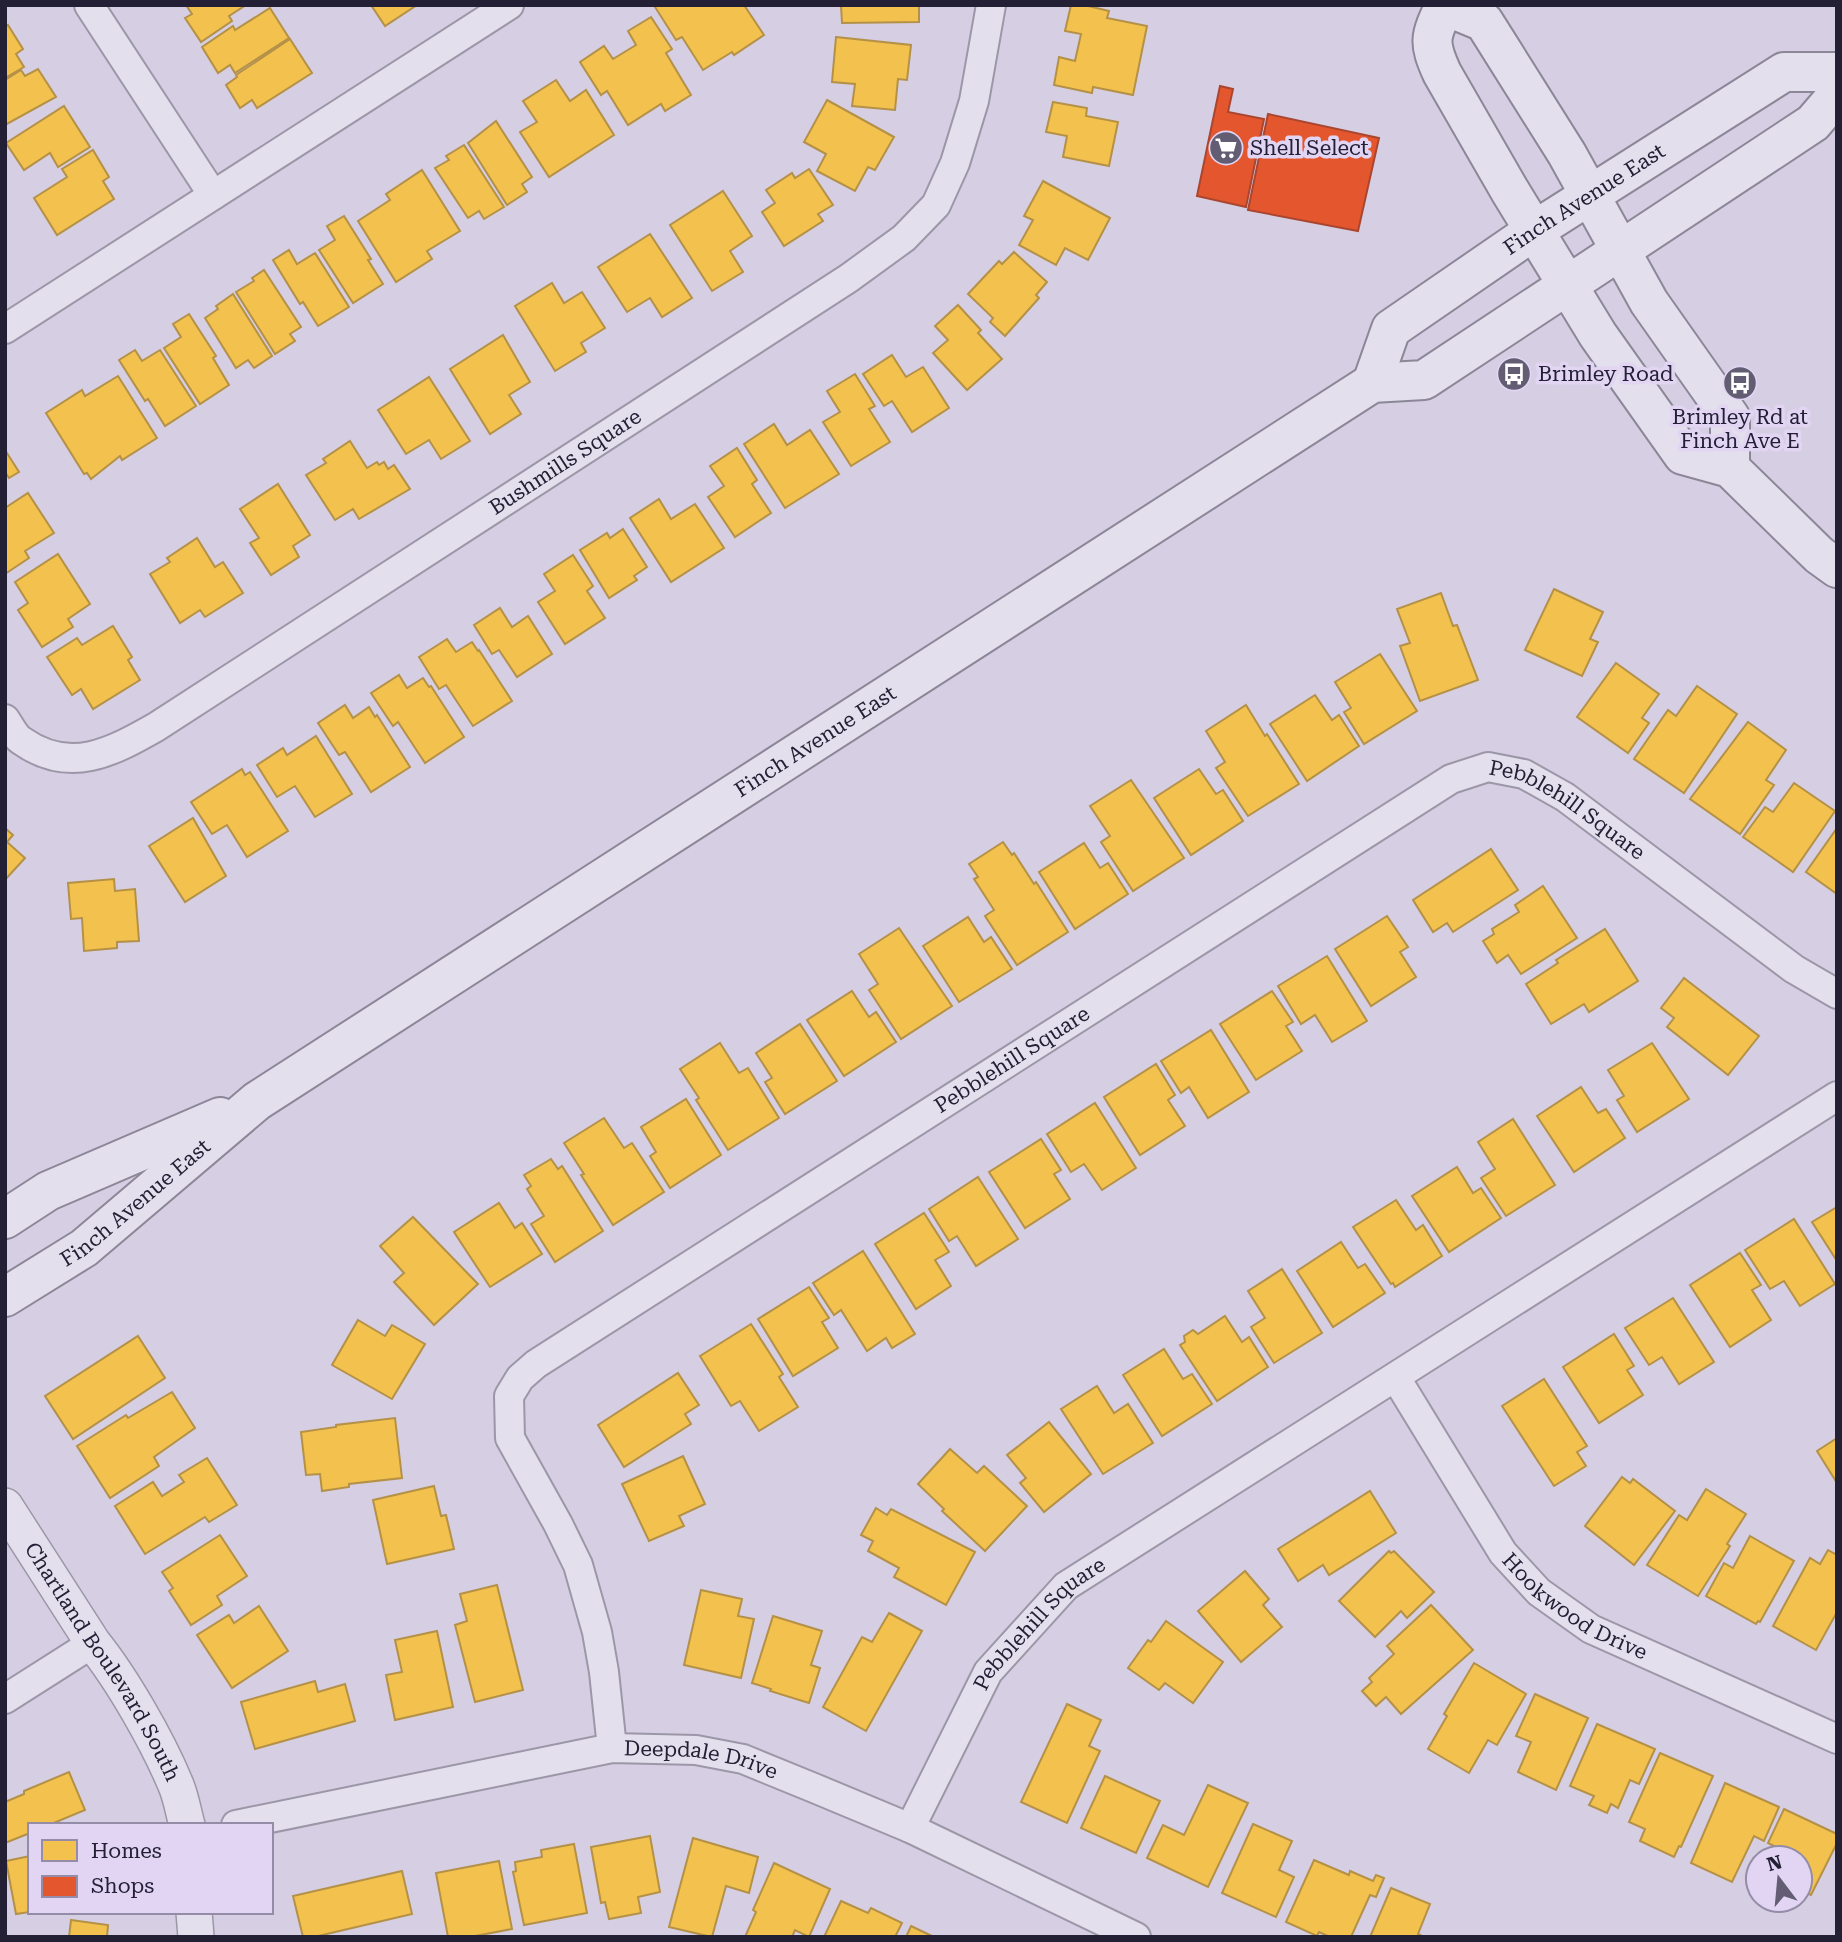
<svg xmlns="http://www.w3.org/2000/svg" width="1842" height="1942" viewBox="0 0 1842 1942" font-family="'Roboto Serif',serif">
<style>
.homes{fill:#f2c14e;stroke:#b49147;stroke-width:2}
.shops{fill:#e4572e;stroke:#aa4630;stroke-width:2}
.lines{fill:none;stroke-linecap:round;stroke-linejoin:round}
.minor-casing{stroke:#9c97a8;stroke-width:32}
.tertiary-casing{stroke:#9c97a8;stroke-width:38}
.secondary-casing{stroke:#8c8798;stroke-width:42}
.minor{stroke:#e4dfec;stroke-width:28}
.tertiary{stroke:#e4dfec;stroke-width:35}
.secondary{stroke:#e4dfec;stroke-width:38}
.labels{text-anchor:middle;stroke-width:7;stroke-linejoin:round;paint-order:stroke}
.poi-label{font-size:21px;fill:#232036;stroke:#e1d5f3;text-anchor:start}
.street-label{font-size:21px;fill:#232036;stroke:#e1d5f3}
</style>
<rect width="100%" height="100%" fill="#d6cee3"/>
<g class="homes">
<polygon points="186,5 246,5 229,16 232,21 201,42 185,18 192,14"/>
<polygon points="371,5 417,5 385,26"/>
<polygon points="657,5 744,5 764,35 734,55 732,52 703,70 682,37 676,40 655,7"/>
<polygon points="841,5 919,5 919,22 842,23"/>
<polygon points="1071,5 1084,5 1109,11 1107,18 1147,26 1133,95 1093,87 1092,93 1054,85 1059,57 1075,61 1081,34 1065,31"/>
<polygon points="270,8 289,38 235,73 230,65 218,73 202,47 233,26 235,30"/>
<polygon points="651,17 672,49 666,53 691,95 665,111 661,104 628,125 607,91 601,95 580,62 604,46 613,59 636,45 628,31"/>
<polygon points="8,25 23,49 16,54 24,67 5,78 5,27"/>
<polygon points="836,37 911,45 907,80 898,79 895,110 852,106 855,84 832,82"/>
<polygon points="290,39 312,73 257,108 252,100 240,108 226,85 237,77 236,75"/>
<polygon points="38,69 56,97 5,125 5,80 21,70 25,76"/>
<polygon points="556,80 570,101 586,90 614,135 549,177 520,132 537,122 523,101"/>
<polygon points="827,100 894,137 875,170 868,167 855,191 817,171 826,154 804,142"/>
<polygon points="1053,102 1087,108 1086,116 1118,122 1109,166 1063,157 1067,136 1046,132"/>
<polygon points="64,106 90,147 58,167 50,153 24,170 6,143"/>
<polygon points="496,121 532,177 522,184 527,192 507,205 468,143"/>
<polygon points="464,145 504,207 484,219 479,211 468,218 435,168 449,160 446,156"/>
<polygon points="93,150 109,177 103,181 114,199 57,235 34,198 67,177 62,169"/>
<polygon points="809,169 833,205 818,214 823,221 784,246 762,212 775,203 766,190 792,173 795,178"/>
<polygon points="422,170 460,231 427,251 432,259 396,282 358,221 390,200 386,194"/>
<polygon points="1043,181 1110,218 1088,260 1065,248 1056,265 1019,245 1033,220 1024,216"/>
<polygon points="723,191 752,236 730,251 743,272 712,291 670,225"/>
<polygon points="344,216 371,259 368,260 383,284 353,303 319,250 335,240 327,226"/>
<polygon points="650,234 692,298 662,317 650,298 627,312 598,267"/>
<polygon points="289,250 297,264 315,253 349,307 318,326 303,302 300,304 273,260"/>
<polygon points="1014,252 1047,282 1036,295 1039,298 1005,336 990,322 993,318 968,294 999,261 1002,264"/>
<polygon points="264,270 301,327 290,334 295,341 275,354 236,292 254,281 252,278"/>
<polygon points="552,283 564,303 582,292 605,328 581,343 586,352 555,371 515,306"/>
<polygon points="233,294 272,356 254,368 248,360 236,368 205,318 218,309 216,306"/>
<polygon points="958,305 981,330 978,333 1002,359 967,390 933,353 948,340 935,326"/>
<polygon points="189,314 216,356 213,358 229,385 200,404 164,348 181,337 173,324"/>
<polygon points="503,335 530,382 509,395 521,414 490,434 450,369"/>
<polygon points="135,350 142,361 160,350 196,406 165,426 148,399 145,401 119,360"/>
<polygon points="892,355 906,377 923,367 949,408 912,432 892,401 884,406 863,374"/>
<polygon points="855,374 875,406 869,409 890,442 851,466 823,422 840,412 827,391"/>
<polygon points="118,376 157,438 122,460 120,456 91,479 87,473 84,474 46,413 82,390 85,396"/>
<polygon points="429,377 470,441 441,459 429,440 406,454 378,410"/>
<polygon points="774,424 787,445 810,430 839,474 785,508 744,444"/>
<polygon points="350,441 367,468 377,462 379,465 384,462 388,469 394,465 410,489 359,519 353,509 335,520 306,475 326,463 323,459"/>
<polygon points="737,448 757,480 752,484 771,513 735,537 708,497 724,486 710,466"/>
<polygon points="5,450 19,472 9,478 5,472"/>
<polygon points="278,484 310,535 293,546 299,557 271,575 250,543 259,538 240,509"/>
<polygon points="28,493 54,533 25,551 29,558 5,574 5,508"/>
<polygon points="659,499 671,519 695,504 724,548 671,582 630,518"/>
<polygon points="623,529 647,567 634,576 637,580 609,598 580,550 607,533 610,538"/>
<polygon points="197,538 215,567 223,562 243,593 205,617 200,610 180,623 150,574 170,562 167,558"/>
<polygon points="58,554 90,604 68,619 73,627 42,647 18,610 28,603 15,582"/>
<polygon points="573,555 593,586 587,591 605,618 565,644 538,602 555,591 544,574"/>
<polygon points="1554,589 1603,612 1590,639 1598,642 1582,676 1525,650"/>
<polygon points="1441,593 1453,626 1457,625 1478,680 1420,701 1400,646 1410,643 1397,609"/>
<polygon points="500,608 512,627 528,616 552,654 517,677 499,650 492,654 474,625"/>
<polygon points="113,626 132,657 128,660 140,680 93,709 81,689 72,695 47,657 77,638 82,645"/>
<polygon points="447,639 456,652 472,642 478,651 479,650 512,701 473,726 446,685 439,689 419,657"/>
<polygon points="1380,654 1417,711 1364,744 1344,712 1351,708 1335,682"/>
<polygon points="1616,663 1659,694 1642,718 1649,723 1628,753 1577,717"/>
<polygon points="399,675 407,688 423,678 429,687 431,686 464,737 425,763 398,722 393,726 371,693"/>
<polygon points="1697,686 1737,714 1684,793 1634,759 1668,710 1676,716"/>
<polygon points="1315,695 1332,720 1339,715 1359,746 1307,781 1270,724"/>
<polygon points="345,705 353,718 369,707 375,717 377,715 410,767 371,792 345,752 339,755 318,723"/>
<polygon points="1246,705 1265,736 1267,734 1299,784 1248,816 1216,768 1225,762 1206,731"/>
<polygon points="1748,722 1786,750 1766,780 1774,785 1740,834 1690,799"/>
<polygon points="316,736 352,794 315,817 295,786 277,797 257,765 283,748 287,755"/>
<polygon points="242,769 245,775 250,772 288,831 247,857 227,825 212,834 191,802"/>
<polygon points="1199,769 1216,794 1223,790 1243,821 1191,855 1154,798"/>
<polygon points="1131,780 1184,858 1133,891 1101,842 1110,836 1090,806"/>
<polygon points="1794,783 1835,811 1793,872 1743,837 1765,807 1773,812"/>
<polygon points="193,818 226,876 185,902 149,846"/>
<polygon points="5,828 13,835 7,842 25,858 5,880"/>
<polygon points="1837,828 1837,894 1806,872"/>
<polygon points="1003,842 1012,855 1014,853 1034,884 1036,882 1068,932 1017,965 985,916 994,910 974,879 978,877 969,864"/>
<polygon points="1084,843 1100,868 1108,863 1128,894 1075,929 1039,872"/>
<polygon points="1491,849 1518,890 1453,932 1447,923 1433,932 1413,900"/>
<polygon points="114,879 115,891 135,889 139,941 117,942 117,948 84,951 82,918 71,919 68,883"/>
<polygon points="1543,886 1577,938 1521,974 1508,955 1497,963 1483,941 1494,934 1492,929 1519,912 1515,905"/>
<polygon points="1387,916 1408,947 1400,952 1416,977 1371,1006 1335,949"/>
<polygon points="968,917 984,942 991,937 1012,969 959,1002 923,946"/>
<polygon points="899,928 952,1006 901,1039 869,990 878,984 859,954"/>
<polygon points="1605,929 1638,981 1589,1012 1584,1004 1551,1024 1526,984 1558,963 1556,960"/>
<polygon points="1327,956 1367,1021 1332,1042 1315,1015 1301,1024 1278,986"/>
<polygon points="1684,978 1759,1036 1728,1075 1667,1027 1674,1018 1661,1008"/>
<polygon points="852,991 869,1017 876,1012 896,1042 844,1076 807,1020"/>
<polygon points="1272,991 1293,1022 1286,1026 1302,1051 1256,1080 1220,1024"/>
<polygon points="800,1024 837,1081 785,1114 765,1082 772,1078 756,1053"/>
<polygon points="1211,1030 1249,1092 1208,1118 1189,1087 1181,1093 1161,1061"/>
<polygon points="720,1043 739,1073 748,1068 779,1118 728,1150 696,1100 699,1098 680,1069"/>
<polygon points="1652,1043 1689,1099 1637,1132 1617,1100 1624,1096 1608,1070"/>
<polygon points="1156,1064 1175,1095 1168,1100 1185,1126 1140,1155 1104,1097"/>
<polygon points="1581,1087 1598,1113 1606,1109 1625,1138 1574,1172 1537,1116"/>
<polygon points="686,1099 721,1155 670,1188 650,1156 656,1152 641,1127"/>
<polygon points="1095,1103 1136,1168 1102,1190 1084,1164 1071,1172 1047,1134"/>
<polygon points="604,1118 624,1148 632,1143 664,1192 613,1225 581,1175 584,1174 564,1143"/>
<polygon points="1513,1119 1555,1185 1506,1216 1481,1178 1495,1169 1478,1142"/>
<polygon points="1041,1139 1061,1170 1054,1174 1070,1199 1025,1228 989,1172"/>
<polygon points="551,1159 558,1169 562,1166 603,1231 555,1262 531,1224 544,1216 527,1189 531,1186 524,1175"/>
<polygon points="1457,1167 1473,1193 1481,1188 1501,1218 1449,1252 1412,1196"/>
<polygon points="978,1177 1018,1239 976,1266 957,1236 949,1241 929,1209"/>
<polygon points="1396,1200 1416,1230 1423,1225 1442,1256 1395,1287 1393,1283 1391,1284 1353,1227"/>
<polygon points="499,1203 515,1228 522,1223 542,1254 490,1287 454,1232"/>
<polygon points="1837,1207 1837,1261 1812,1222"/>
<polygon points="924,1213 949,1252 935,1260 951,1286 916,1309 875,1244"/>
<polygon points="413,1217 478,1284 434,1325 394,1282 404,1273 380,1246"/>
<polygon points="1794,1219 1835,1284 1800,1306 1784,1281 1770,1289 1745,1250"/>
<polygon points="1341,1242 1358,1268 1365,1264 1385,1293 1333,1327 1297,1271"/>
<polygon points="863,1251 915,1334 892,1348 886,1338 867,1351 841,1310 834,1315 813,1283"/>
<polygon points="1740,1253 1761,1285 1752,1290 1771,1320 1730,1347 1690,1285"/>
<polygon points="1282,1269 1322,1333 1274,1363 1251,1327 1265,1318 1248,1291"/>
<polygon points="809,1287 829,1318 822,1322 838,1348 793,1376 758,1319"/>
<polygon points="1673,1298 1714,1362 1679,1384 1662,1357 1649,1365 1625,1328"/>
<polygon points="1225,1316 1242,1342 1249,1337 1268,1367 1217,1401 1180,1345 1185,1342 1184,1336 1193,1330 1198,1334"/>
<polygon points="358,1320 385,1336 392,1325 425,1344 392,1399 332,1365"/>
<polygon points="751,1324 783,1374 779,1377 798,1407 759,1431 740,1401 731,1406 700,1356"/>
<polygon points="1614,1334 1634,1366 1627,1370 1643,1395 1599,1423 1563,1367"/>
<polygon points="138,1336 165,1378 73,1439 45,1396"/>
<polygon points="1164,1349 1183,1379 1192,1374 1212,1404 1162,1436 1123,1375"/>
<polygon points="678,1373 699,1405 685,1414 691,1424 624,1467 598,1425"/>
<polygon points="1544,1379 1587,1446 1577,1452 1586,1466 1554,1486 1502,1406"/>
<polygon points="1097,1386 1114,1413 1128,1404 1153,1443 1103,1474 1061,1409"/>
<polygon points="172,1392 195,1428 154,1457 159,1466 110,1498 77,1446 126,1415 128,1418"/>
<polygon points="395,1418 402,1478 349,1484 349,1487 322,1491 320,1474 306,1475 301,1432 336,1427 336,1425"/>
<polygon points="1049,1422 1091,1474 1044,1512 1020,1483 1026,1478 1007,1455"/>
<polygon points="1837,1438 1837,1483 1817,1451"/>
<polygon points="950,1449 977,1473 984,1466 1027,1506 985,1551 942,1511 944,1509 918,1484"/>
<polygon points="683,1456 705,1504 679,1516 684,1526 649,1541 622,1484"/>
<polygon points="207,1458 237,1505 209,1522 205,1517 145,1554 115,1506 153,1482 162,1496 184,1482 179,1475"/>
<polygon points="1622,1477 1630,1483 1633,1479 1675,1511 1634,1565 1585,1526"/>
<polygon points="434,1486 441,1516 446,1515 454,1549 387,1564 373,1500"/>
<polygon points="1706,1489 1746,1514 1727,1544 1730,1546 1698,1596 1647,1565 1679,1515 1687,1520"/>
<polygon points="1370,1491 1396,1533 1329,1575 1323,1565 1298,1581 1278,1549"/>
<polygon points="876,1508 887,1515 891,1509 975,1552 946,1605 894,1577 899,1568 868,1551 873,1541 861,1535"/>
<polygon points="220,1535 247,1576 217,1596 222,1605 191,1625 169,1591 173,1588 162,1572"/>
<polygon points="1750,1536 1794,1561 1760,1622 1758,1621 1756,1624 1706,1596 1724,1563 1733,1568"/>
<polygon points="1828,1550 1837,1555 1837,1612 1816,1650 1773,1626 1810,1558 1820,1564"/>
<polygon points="1389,1551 1391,1553 1394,1551 1434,1592 1407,1618 1401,1611 1375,1637 1339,1601"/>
<polygon points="1245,1571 1269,1599 1263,1605 1282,1627 1241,1662 1198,1611"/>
<polygon points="497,1585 523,1690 475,1702 455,1625 467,1621 460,1594"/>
<polygon points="701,1590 742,1599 738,1616 754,1619 741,1678 684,1665"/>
<polygon points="1431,1605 1473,1650 1401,1714 1386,1697 1376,1706 1362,1691 1372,1682 1369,1678 1394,1654 1387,1646"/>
<polygon points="259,1606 288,1651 232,1688 197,1635 229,1615 234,1623"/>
<polygon points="889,1613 922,1631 866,1731 823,1707 862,1637 872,1642"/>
<polygon points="773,1616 822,1631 811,1665 820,1668 809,1703 770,1691 771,1689 752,1683"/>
<polygon points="1166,1621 1223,1662 1193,1703 1165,1683 1159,1690 1128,1668 1148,1640 1151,1642"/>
<polygon points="437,1631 453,1707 395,1720 386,1675 402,1672 395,1640"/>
<polygon points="1474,1663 1526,1694 1497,1745 1488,1740 1469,1773 1428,1749 1447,1716 1444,1714"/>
<polygon points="315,1681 318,1692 345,1684 355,1721 255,1749 241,1702"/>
<polygon points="1535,1694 1588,1718 1556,1790 1518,1772 1531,1742 1516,1736"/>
<polygon points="1067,1704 1101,1720 1089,1746 1100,1751 1067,1823 1021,1802"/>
<polygon points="1597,1724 1655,1749 1639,1784 1630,1780 1618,1808 1611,1804 1607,1813 1589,1805 1594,1796 1570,1786"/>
<polygon points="1660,1753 1713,1776 1681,1847 1679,1846 1674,1857 1640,1841 1645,1829 1629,1822"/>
<polygon points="69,1772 85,1810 49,1825 30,1825 30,1833 5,1843 5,1802 24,1794 24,1791"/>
<polygon points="1105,1776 1160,1801 1136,1853 1081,1828"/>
<polygon points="1725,1783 1779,1807 1764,1841 1754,1836 1732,1882 1691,1863"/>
<polygon points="1208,1785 1248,1803 1208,1887 1147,1858 1163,1825 1184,1835"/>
<polygon points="1784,1809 1837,1834 1837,1843 1811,1895 1800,1890 1800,1858 1771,1858 1776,1847 1768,1843"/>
<polygon points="1253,1824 1292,1841 1279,1870 1294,1877 1276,1917 1222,1893"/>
<polygon points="650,1836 660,1892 638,1897 641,1913 609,1919 605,1902 601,1903 591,1847"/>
<polygon points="693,1838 758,1857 749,1893 726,1886 712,1937 669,1927"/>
<polygon points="574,1844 587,1913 524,1925 513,1872 516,1871 515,1862 542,1857 541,1850"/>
<polygon points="30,1856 30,1912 16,1914 6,1861"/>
<polygon points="1314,1860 1349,1875 1350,1871 1373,1881 1376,1875 1384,1878 1376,1897 1370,1895 1351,1937 1330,1937 1319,1932 1317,1936 1286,1922"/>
<polygon points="499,1861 512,1929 470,1937 448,1937 436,1873"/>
<polygon points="774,1863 830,1889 809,1937 795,1930 792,1937 745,1937 756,1912 753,1910"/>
<polygon points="402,1871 412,1914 314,1937 303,1937 293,1896"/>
<polygon points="1391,1888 1430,1904 1418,1934 1424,1937 1370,1937"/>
<polygon points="841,1901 868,1913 871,1908 902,1923 895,1937 824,1937"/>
<polygon points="71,1920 108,1925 107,1937 69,1937"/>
<polygon points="911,1926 934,1937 906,1937"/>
</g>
<g class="shops">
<polygon points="1220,86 1233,89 1228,112 1264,119 1246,207 1197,196"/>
<polygon points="1268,114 1379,138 1358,231 1248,210"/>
</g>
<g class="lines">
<g class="minor-casing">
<g id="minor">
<polyline points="89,5 213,195"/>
<polyline points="5,329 509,5"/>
<path id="s1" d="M5,719C10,726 15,737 22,741C70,775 112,752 156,727L849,278L904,238L936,205L955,163L974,101L991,5"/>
<path id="s2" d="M1396,1378L1503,1553L1539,1592L1591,1629L1837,1739"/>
<polyline points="5,1699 93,1643"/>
<path id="s3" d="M612,1748L604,1672L597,1632L578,1565L558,1524L510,1438L509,1396L520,1378L536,1364L1451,779L1488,767L1524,774L1565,797L1794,969L1837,994"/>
<path id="s4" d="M236,1825L612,1748L696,1750L743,1759L814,1788L910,1828L1136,1937"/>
<path id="s5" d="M910,1828L988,1672L1066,1586L1837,1096"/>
</g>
</g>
<g class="tertiary-casing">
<g id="tertiary">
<path id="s6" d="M5,1506L93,1643C122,1679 157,1740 175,1783C181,1796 183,1811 187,1825"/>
<polyline points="194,1912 196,1937"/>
</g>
</g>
<g class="secondary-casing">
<g id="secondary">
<polyline points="1443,5 1484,22 1567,154 1649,302 1730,417 1730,468"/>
<path d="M1444,7C1430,37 1428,42 1442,73L1510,191L1598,335L1683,455L1730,468L1819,555L1837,568"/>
<path id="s7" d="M1372,383L1391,329L1535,230L1784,72H1837"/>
<polyline points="5,1219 48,1191 220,1117"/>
<path id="s8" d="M5,1297L84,1248L257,1101L1372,383L1424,380L1813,123L1837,95"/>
</g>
</g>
<use href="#minor" class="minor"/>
<use href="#tertiary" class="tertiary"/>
<use href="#secondary" class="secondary"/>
</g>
<defs>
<g id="supermarket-disc" transform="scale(1.75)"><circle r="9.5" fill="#625d73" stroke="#e1d5f3"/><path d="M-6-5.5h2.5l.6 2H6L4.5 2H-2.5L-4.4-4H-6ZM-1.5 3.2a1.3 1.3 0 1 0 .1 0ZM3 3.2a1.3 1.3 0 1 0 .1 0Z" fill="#fff"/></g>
<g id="bus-disc" transform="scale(1.75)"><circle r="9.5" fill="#625d73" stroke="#e1d5f3"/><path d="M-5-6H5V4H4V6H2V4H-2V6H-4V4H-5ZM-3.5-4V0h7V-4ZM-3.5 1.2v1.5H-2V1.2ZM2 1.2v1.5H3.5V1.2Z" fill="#fff"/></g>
</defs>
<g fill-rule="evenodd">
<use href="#supermarket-disc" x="1226" y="148"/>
<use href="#bus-disc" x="1514" y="374"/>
<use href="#bus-disc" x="1740" y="383"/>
</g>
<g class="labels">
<g class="poi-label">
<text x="1250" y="155">Shell Select</text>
<text x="1538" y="381">Brimley Road</text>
<text x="1740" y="424" text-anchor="middle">Brimley Rd at<tspan x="1740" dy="24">Finch Ave E</tspan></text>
</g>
<g class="street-label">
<text dy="7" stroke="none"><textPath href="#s7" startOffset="290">Finch Avenue East</textPath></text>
<text dy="7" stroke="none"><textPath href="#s1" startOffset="660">Bushmills Square</textPath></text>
<text dy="7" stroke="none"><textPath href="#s8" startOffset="984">Finch Avenue East</textPath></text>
<text dy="7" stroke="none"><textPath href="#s3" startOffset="1631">Pebblehill Square</textPath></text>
<text dy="7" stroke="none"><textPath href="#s3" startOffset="980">Pebblehill Square</textPath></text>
<text dy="7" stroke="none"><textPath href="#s8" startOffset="161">Finch Avenue East</textPath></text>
<text dy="7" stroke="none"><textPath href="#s2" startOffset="296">Hookwood Drive</textPath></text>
<text dy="7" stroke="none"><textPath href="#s5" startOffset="245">Pebblehill Square</textPath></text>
<text dy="7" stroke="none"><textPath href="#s6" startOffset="184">Chartland Boulevard South</textPath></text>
<text dy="7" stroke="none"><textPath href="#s4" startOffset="474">Deepdale Drive</textPath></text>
</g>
</g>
<rect width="1842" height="1942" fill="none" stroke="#232036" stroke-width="14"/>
<rect x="28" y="1823" width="245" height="91" fill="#e1d5f3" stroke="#958da7" stroke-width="2"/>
<rect x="42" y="1840" width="35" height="21" fill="#f2c14e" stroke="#958da7" stroke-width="2"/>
<text x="91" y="1858" font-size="21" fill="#232036">Homes</text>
<rect x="42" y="1876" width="35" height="21" fill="#e4572e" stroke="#958da7" stroke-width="2"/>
<text x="91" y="1893" font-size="21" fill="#232036">Shops</text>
<g transform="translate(1779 1879) rotate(344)"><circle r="33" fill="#e1d5f3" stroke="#958da7" stroke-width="2"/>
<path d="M0-5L12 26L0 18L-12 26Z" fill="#625d73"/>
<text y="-10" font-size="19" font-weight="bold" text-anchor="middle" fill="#232036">N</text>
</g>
</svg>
